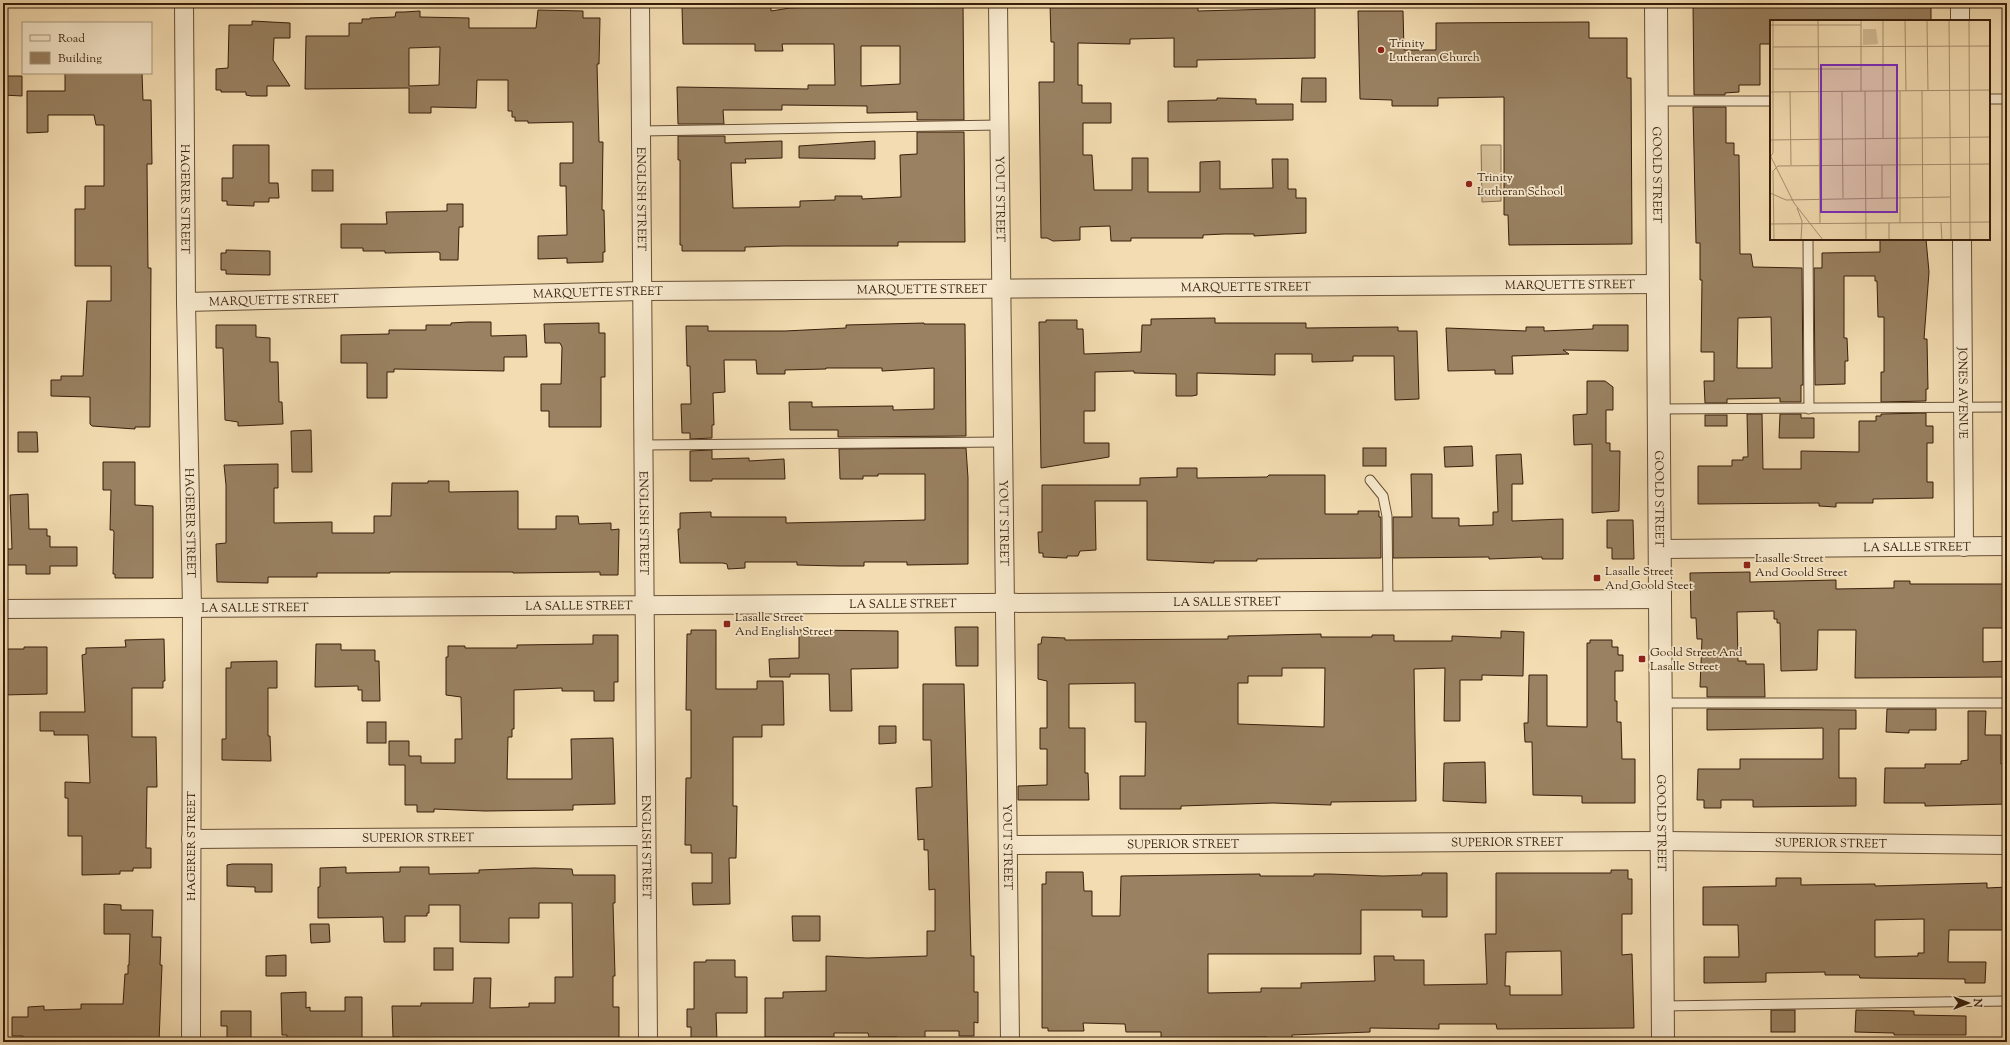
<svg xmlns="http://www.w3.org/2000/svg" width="2010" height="1045" viewBox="0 0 2010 1045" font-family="'Sorts Mill Goudy',serif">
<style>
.green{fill:#d3bc95;stroke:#856e50}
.building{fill:#998161;stroke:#371f0b;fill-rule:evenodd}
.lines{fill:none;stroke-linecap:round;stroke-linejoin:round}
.service-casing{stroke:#664e34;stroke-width:11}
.minor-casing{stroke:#664e34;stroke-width:20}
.tertiary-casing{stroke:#664e34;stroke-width:24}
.service{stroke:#f7e8cc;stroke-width:9}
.minor{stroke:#f7e8cc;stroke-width:18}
.tertiary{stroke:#f7e8cc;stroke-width:22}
.poi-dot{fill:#8f2418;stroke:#f7e8cc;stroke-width:1.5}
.labels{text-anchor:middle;stroke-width:3.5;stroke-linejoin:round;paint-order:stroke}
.poi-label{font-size:12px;fill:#371f0b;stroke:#f7e8cc;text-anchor:start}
.street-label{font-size:12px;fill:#371f0b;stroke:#f7e8cc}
.inset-road{fill:none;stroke:#a8906f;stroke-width:1}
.view{fill:#7b2cbf;fill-opacity:0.15;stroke:#7b2cbf;stroke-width:2}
.inset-edge{fill:none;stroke:#371f0b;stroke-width:2}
</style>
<rect width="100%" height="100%" fill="#f3dcb1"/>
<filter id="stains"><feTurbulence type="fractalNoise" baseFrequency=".005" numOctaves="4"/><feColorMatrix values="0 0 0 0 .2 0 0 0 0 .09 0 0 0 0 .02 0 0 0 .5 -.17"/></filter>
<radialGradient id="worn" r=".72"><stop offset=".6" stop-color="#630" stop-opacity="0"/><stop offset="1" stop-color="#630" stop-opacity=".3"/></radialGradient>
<polygon class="green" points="1481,145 1501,145 1501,201 1482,202"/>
<g class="building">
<path d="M915,3H963L964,120H917V112L867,113V106L782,105V110H723L724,124H678L677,87L808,89V85H835L834,44H782L783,51H755V44H683L682,7L771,5V11L790,8L843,6H915ZM861,46H900V84L861,86Z"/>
<polygon points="1050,3 1078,3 1078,6 1110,6 1110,3 1198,4 1198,11 1315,8 1315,58 1197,60 1197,67 1174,67 1174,38 1130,39 1130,44 1078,43 1078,85 1082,85 1082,103 1111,103 1111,123 1083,123 1083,155 1092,155 1094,190 1132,190 1132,158 1148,158 1148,192 1200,192 1200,162 1220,161 1220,189 1273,188 1272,159 1288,159 1288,189 1296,189 1296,198 1306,198 1306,233 1254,236 1254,234 1224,234 1203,235 1203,238 1131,238 1131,241 1111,241 1110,226 1080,227 1080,240 1053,241 1047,238 1041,238 1039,82 1054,82 1054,42 1051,42"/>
<polygon points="1693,3 1931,3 1931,21 1771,21 1771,44 1760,44 1760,85 1739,85 1739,92 1725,93 1725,95 1694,95"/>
<path d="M538,10L583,11V18H600L599,64H597L599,142H603L602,210H604L605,252H603V262L567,263V258L538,259V236L567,235L566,186H560V163H573V122L528,123V121H515V117H512V111H508V80H477L476,108L431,107V113H409V88L305,89L306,36H349V23H362V19H370V18L395,17L396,12H404L420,11V17L469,18V28H536ZM440,47L439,85L409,86V48Z"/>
<polygon points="1358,11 1403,11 1404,50 1436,50 1436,23 1589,22 1589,38 1627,38 1627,78 1631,78 1632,244 1509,245 1508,215 1504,215 1504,97 1438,98 1438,106 1392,106 1392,100 1360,99"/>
<polygon points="252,21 290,23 290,38 274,38 273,60 290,86 267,86 267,96 251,96 246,95 246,92 221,92 221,90 216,90 216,69 228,68 229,25 252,25"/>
<polygon points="65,73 142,73 143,100 151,100 152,164 147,164 148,268 151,268 150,427 135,427 135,429 92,426 90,424 90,397 51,396 51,380 61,380 61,376 83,376 87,301 111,301 111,266 75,266 75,209 85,209 85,186 104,186 104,125 96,125 94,115 48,115 48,132 27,133 27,91 65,91"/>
<polygon points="3,76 22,76 22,96 3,95"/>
<polygon points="1302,78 1326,78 1326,102 1301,102"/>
<polygon points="1217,98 1256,99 1256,104 1293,104 1293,120 1168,122 1168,101 1217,100"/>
<path d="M1693,107H1726V143H1734V155H1739L1740,254H1751L1753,267L1802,268L1803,385H1801V402H1780V398L1727,399V403H1705L1704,381H1714V352H1701L1702,280H1700V243H1696ZM1771,317L1772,368H1737L1738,318Z"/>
<polygon points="917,132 964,132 965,242 898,242 898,246 783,246 745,247 745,251 682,251 682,245 680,245 680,160 678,160 678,136 725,136 725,143 782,141 782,158 745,159 746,163 731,163 733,208 800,207 800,201 835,200 835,196 862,196 862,199 901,197 900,155 917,154"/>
<polygon points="875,141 875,159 799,158 799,146"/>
<polygon points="233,145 269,145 269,183 278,183 279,198 269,198 269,202 254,202 254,206 227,205 227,201 222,201 222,178 233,178"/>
<rect x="312" y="170" width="21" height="21"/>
<polygon points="447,204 463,204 463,227 459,227 458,260 440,260 440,253 438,252 385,253 385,251 363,251 363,248 341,248 341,224 387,224 386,212 447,211"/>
<polygon points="1880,239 1926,239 1929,272 1924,339 1927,339 1928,389 1926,389 1926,401 1881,402 1881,372 1884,372 1884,317 1878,317 1877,281 1875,281 1875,276 1844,276 1844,338 1847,338 1848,361 1845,361 1845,384 1815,385 1814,268 1822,268 1822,253 1880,252"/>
<polygon points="226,250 270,251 270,275 226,274 226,270 221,270 221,253 226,253"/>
<polygon points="1215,318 1215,323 1306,323 1306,328 1398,327 1398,331 1417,331 1419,399 1395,400 1394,356 1353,356 1353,361 1312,362 1312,354 1275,354 1275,375 1197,373 1197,395 1192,396 1176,396 1176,374 1134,373 1134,371 1095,372 1095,411 1084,411 1084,443 1109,443 1109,457 1041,468 1039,322 1046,322 1046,320 1077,320 1077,329 1083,329 1084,354 1141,352 1142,325 1151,325 1151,319"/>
<polygon points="468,322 491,322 491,336 526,335 527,357 504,357 504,371 394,369 394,372 387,372 387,398 367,398 367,363 341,363 341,335 389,334 389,330 426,330 426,325 451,325 451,323"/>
<polygon points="599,323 599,333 605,333 605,377 601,377 601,427 549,427 549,411 541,411 541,384 561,384 562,347 560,343 545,343 544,324"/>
<polygon points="924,323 924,324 965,324 966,436 838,437 838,430 790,430 789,402 812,402 812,407 893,406 893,410 934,409 934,368 882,371 882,368 826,368 826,369 785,370 785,374 757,374 756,360 724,360 725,392 713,393 714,425 712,425 712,438 690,439 690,433 682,433 681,404 691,404 690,366 687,366 686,326 708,326 708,331 785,331 846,328 846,325"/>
<polygon points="216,325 256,325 256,337 270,338 270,362 278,362 279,402 282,402 283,424 238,426 238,422 225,420 223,348 216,348"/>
<polygon points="1593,325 1628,325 1628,351 1563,350 1569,354 1512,356 1513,374 1495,374 1495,370 1448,371 1446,328 1526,331 1526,327 1544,327 1544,331 1593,329"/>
<polygon points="1587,381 1605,381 1613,387 1613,410 1606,410 1606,443 1610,443 1610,451 1620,451 1619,511 1592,513 1592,444 1574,445 1573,415 1587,414"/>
<polygon points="1926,413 1926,426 1933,426 1933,443 1927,443 1927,482 1933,482 1933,498 1873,499 1873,503 1836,503 1836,507 1819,506 1819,503 1698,504 1698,466 1732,466 1732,460 1743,460 1743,457 1748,457 1747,414 1762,414 1763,469 1801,469 1801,451 1859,452 1859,421 1876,421 1876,416 1881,416 1881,414"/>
<polygon points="1780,414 1801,414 1801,418 1814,418 1814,438 1779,438"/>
<rect x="1705" y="415" width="22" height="11"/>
<polygon points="311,430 312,472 292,472 291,431"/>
<polygon points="18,432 37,432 38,452 18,452"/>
<polygon points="1472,446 1473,466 1445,467 1444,447"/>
<polygon points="966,448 968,478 968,564 907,565 907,562 864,562 864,566 839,566 797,565 797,562 745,562 745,568 728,569 727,564 723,563 680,563 678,529 680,529 680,513 711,512 711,517 786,517 786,523 925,520 925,474 878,474 878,476 863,476 863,479 840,479 839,449"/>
<rect x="1363" y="448" width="23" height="18"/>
<polygon points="712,450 712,459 749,458 749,461 784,459 785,479 712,479 712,481 690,481 690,451"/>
<polygon points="1521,454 1523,484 1512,484 1512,521 1563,519 1563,559 1542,559 1542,557 1489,559 1489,557 1393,558 1393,517 1412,517 1411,474 1432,474 1432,518 1459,518 1459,526 1493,525 1493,512 1498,512 1496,455"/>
<polygon points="103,462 135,462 135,505 153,506 153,578 115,578 115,574 113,574 114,532 113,530 110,530 111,490 103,490"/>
<polygon points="278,464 278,488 274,488 274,523 332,522 332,533 374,533 374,516 391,516 392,483 428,483 428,481 449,481 449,492 518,491 518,529 556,529 556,516 578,516 579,524 611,523 611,530 619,529 618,575 600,575 600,572 513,573 513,572 390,572 390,573 317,573 317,577 268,577 268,583 217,582 216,544 226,543 226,485 224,465"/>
<polygon points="1177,468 1197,468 1197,478 1267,477 1269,475 1325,475 1325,514 1358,514 1358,511 1379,511 1379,517 1381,517 1381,558 1257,559 1257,561 1214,561 1214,563 1147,560 1147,501 1095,501 1096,550 1080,551 1078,556 1067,556 1067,558 1043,557 1043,553 1039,553 1038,532 1042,532 1042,485 1140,485 1140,478 1177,477"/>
<polygon points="28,494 29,529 47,529 47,536 50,536 50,547 77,547 77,566 50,566 50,574 26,574 26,565 3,565 3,549 12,549 10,495"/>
<polygon points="1607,520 1633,520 1634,559 1612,559 1612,548 1607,548"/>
<polygon points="1750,572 1750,582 1836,580 1836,589 1894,588 1894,581 1910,581 1910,584 2007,584 2007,628 1983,628 1983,662 2007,661 2007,677 1855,678 1856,630 1818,630 1817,670 1781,671 1780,623 1777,623 1777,619 1774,619 1774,611 1737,612 1738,661 1746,661 1746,664 1764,664 1765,697 1707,697 1707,687 1700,687 1702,639 1697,639 1696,618 1691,618 1690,573"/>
<polygon points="955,627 978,627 978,666 956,666"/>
<polygon points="691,630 716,630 716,689 757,689 757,681 783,681 784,725 762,725 762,737 733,737 733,806 737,806 736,858 729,858 730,904 693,905 692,883 712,883 712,853 691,853 691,845 685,845 686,778 691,778 691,710 686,710 687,634 691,634"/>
<polygon points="799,630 898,631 898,668 851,669 852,711 830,711 829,674 790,674 790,677 770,677 769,659 799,658"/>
<path d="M1501,631L1524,632L1523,676L1482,675V680H1460V721H1444L1445,668L1414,669L1416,801L1331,802V805L1273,803L1181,806V809H1120V776H1145L1146,722H1135V683L1069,684V728H1085V773H1088L1089,800H1018V786L1047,785V749H1040V728H1047V681L1038,679V644H1041L1042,637L1065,638V640L1228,639V636L1321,634V637H1372V635H1394V641H1452V636L1501,638ZM1282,668H1325L1324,727L1238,724V683H1248V676H1282Z"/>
<polygon points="593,635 618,635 618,682 614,682 614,701 594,701 594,691 562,691 562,688 514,690 514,729 512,729 512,737 508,737 507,779 572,779 571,739 613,738 615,804 573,805 573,810 485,811 434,809 434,812 417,812 417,805 405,805 405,765 389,765 389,741 409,741 409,756 421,756 421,763 455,763 455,739 462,739 461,697 446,695 446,657 448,657 448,646 465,646 465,648 517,648 517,645 593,644"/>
<polygon points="164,639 165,681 163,681 163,688 132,688 132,737 156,737 157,787 147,787 146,848 151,848 151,868 133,868 133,871 120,871 120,874 82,875 82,836 68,836 68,798 65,798 65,782 90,783 88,735 54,735 54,731 40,731 40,712 85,712 82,655 86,654 86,648 126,647 125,640"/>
<polygon points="1590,640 1612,640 1612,647 1618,647 1618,655 1623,655 1623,671 1615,671 1615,701 1617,701 1617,722 1621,722 1622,759 1635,759 1635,803 1582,803 1582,796 1533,795 1532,742 1525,742 1524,723 1528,723 1529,675 1547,675 1547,726 1587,727 1587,643 1590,643"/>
<polygon points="316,644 341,644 341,650 375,650 375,661 379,661 380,701 362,701 362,690 358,690 358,686 315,687"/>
<polygon points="24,647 47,647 47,694 3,695 3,649 24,649"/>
<polygon points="277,661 277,688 268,688 268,736 270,736 271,761 222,760 222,739 226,739 226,668 231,668 231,662"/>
<polygon points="923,684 964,684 971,956 974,956 974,992 978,992 978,1023 974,1022 974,1036 959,1036 959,1031 925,1031 925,1042 897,1042 897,1037 869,1037 868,1033 834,1033 834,1037 765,1037 765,998 783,998 783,992 826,991 826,956 867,958 927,956 927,931 935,931 935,889 929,890 928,850 924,850 924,839 918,840 916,788 932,787 931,740 923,740"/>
<polygon points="1707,709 1856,710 1856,729 1839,729 1839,778 1856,778 1856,806 1753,807 1753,800 1721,800 1721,808 1704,808 1704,800 1697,800 1698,769 1740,769 1740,759 1823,759 1823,728 1707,730"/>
<polygon points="1887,709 1936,709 1936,730 1909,730 1909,733 1886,732"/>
<polygon points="1968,711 1986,711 1985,735 2001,735 2001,764 2007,764 2007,804 1925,806 1925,803 1884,803 1885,768 1925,768 1925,764 1961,764 1961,761 1968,760"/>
<rect x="367" y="722" width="19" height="21"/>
<polygon points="879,726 896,726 896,743 879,744"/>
<polygon points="1485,762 1486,803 1443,801 1444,763"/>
<polygon points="232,864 272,864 272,892 255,892 255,887 227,886 227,865"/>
<polygon points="346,867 346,873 400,872 400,867 429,867 429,874 479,873 479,870 534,868 572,869 573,875 615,875 615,903 613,903 615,976 613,976 613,1007 619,1007 619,1042 400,1042 400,1037 393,1037 392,1006 421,1006 421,1003 473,1003 474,978 491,978 490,1008 529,1007 529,1003 555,1003 555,977 573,977 572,903 539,903 539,918 509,918 509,943 460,942 460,905 429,905 429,913 427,913 427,916 405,916 405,942 384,942 383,917 318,918 318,887 320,887 320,868"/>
<path d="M1611,870H1628V879H1632V914H1622V955L1632,954L1634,1028L1497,1029L1496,1024H1439V1029L1370,1028V1032L1292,1035V1038L1268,1039L1267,1037L1161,1038V1032H1126L1125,1024L1083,1023L1084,1031H1048V1028H1042V884H1046V872H1083L1084,891H1092V916H1120L1121,876L1260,874V876H1314V874H1330L1383,876L1422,875V873H1447V917H1422V910H1361V954H1208V993L1261,992V988H1301V983L1375,981L1374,956H1394V960H1424V985L1487,984L1485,934H1496V873H1611ZM1561,951L1562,995H1510V986H1505L1506,952Z"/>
<path d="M1776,878H1801V885L1875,884V886L1987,883V888L2007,887V930H1949L1948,962H1986L1985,983H1965V979L1860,978L1859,975H1825V972L1766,973V982L1704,983V957H1739L1738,925H1703V887L1776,886ZM1924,919V953H1918V956L1875,957V920Z"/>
<polygon points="104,904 121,905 121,910 153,910 152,937 161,937 160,965 162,965 159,1042 24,1042 23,1036 12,1036 12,1017 28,1017 28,1007 44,1006 44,1010 81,1009 81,1004 123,1004 125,974 128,974 128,965 129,965 130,934 104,934"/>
<polygon points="792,916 820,916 820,941 793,941"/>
<polygon points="310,924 329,924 330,942 311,943"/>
<rect x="434" y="948" width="19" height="22"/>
<polygon points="286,955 286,976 266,976 266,956"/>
<polygon points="706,960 735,960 735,977 747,977 747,1013 716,1013 717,1041 691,1041 691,1027 687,1027 687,1009 694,1009 694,962 706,962"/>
<polygon points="306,992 306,1008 310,1007 310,1011 345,1011 345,997 362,997 362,1042 287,1042 287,1035 282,1035 281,993"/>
<rect x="1771" y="1010" width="24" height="22"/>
<polygon points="1856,1010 1914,1011 1914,1015 1966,1016 1966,1035 1894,1035 1894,1033 1855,1032"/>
<polygon points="221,1011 251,1011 251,1042 227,1042 227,1026 221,1026"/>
</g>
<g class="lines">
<g class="service-casing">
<g id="service">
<polyline points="1989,99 2007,99"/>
<polyline points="1656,101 1771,101"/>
<polyline points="642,131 999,125"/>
<polyline points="1808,239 1809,409"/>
<polyline points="1659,409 2007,407"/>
<polyline points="644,445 1003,442"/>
<polyline points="1370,480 1383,496 1387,516 1388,601"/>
<polyline points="1661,703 2007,703"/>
<polyline points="1663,1006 2007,1001"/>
</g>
</g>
<g class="minor-casing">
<g id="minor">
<path id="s1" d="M184,3L186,302L192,607L191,1042"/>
<path id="s2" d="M640,3L648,1042"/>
<path id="s3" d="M998,3L1010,1042"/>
<polyline points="1960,3 1960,21"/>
<path id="s4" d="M1962,239L1964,547"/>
<path id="s5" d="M186,302L643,291L1657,284"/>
<path id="s6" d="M1660,549L2007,546"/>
<path id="s7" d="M3,609L1660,599"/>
<path id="s8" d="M191,839L646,836"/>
<path id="s9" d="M1008,845L1662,841L2007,845"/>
</g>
</g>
<g class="tertiary-casing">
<g id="tertiary">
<path id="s10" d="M1656,3L1663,1042"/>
</g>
</g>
<use href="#service" class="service"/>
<use href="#minor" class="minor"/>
<use href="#tertiary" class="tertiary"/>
</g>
<g class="poi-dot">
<circle cx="1381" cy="50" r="4"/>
<circle cx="1469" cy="184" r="4"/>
<rect x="1743" y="561" width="8" height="8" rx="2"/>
<rect x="1593" y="574" width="8" height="8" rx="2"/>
<rect x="723" y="620" width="8" height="8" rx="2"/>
<rect x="1638" y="655" width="8" height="8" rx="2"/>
</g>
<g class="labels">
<g class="poi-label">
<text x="1389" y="47">Trinity<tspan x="1389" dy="14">Lutheran Church</tspan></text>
<text x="1477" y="181">Trinity<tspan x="1477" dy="14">Lutheran School</tspan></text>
<text x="1755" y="562">Lasalle Street<tspan x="1755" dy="14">And Goold Street</tspan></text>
<text x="1605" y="575">Lasalle Street<tspan x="1605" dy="14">And Goold Steet</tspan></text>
<text x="735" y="621">Lasalle Street<tspan x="735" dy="14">And English Street</tspan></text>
<text x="1650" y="656">Goold Street And<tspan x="1650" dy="14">Lasalle Street</tspan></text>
</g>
<g class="street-label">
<text dy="4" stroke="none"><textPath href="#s10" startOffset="172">GOOLD STREET</textPath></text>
<text dy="4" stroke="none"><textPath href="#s1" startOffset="196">HAGERER STREET</textPath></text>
<text dy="4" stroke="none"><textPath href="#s2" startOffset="196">ENGLISH STREET</textPath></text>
<text dy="4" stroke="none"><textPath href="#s3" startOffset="196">YOUT STREET</textPath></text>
<text dy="4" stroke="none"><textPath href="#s5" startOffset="1384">MARQUETTE STREET</textPath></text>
<text dy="4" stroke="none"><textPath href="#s5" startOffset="1060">MARQUETTE STREET</textPath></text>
<text dy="4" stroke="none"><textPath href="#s5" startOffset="736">MARQUETTE STREET</textPath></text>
<text dy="4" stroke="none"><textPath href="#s5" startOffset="412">MARQUETTE STREET</textPath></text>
<text dy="4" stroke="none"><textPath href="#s5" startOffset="88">MARQUETTE STREET</textPath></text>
<text dy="4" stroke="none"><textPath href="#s4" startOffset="154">JONES AVENUE</textPath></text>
<text dy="4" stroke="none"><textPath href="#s10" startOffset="496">GOOLD STREET</textPath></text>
<text dy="4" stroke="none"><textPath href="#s1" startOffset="520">HAGERER STREET</textPath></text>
<text dy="4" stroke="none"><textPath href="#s2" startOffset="520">ENGLISH STREET</textPath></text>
<text dy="4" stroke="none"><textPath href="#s3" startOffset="520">YOUT STREET</textPath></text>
<text dy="4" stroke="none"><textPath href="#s6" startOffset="257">LA SALLE STREET</textPath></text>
<text dy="4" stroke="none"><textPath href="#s7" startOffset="1224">LA SALLE STREET</textPath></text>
<text dy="4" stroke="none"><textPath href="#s7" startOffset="900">LA SALLE STREET</textPath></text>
<text dy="4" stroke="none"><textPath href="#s7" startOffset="576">LA SALLE STREET</textPath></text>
<text dy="4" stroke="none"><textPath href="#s7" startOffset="252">LA SALLE STREET</textPath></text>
<text dy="4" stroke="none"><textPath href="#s10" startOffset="820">GOOLD STREET</textPath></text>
<text dy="4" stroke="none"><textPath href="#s8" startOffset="227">SUPERIOR STREET</textPath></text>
<text dy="4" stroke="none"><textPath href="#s9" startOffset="499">SUPERIOR STREET</textPath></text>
<text dy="4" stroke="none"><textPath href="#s9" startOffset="823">SUPERIOR STREET</textPath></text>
<text dy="4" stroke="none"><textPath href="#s9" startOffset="175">SUPERIOR STREET</textPath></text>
<text transform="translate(191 846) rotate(-90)" y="4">HAGERER STREET</text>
<text dy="4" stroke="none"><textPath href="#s2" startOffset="844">ENGLISH STREET</textPath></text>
<text dy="4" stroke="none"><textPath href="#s3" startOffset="844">YOUT STREET</textPath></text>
</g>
</g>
<g transform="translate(1770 20)">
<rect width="220" height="220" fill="#f3dcb1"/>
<path d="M93,9H106L108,24L93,25Z" fill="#d3bc95"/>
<path class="inset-road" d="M48,0L50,204M91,0V71M135,0L136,71M157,0L158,71M179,0L181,220M199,0L200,220M0,5H91M220,26V187M3,27L220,26M3,49H91M20,71L21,145M72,71L73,178M95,71L96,220M130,71V203M152,71L153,220M0,72L220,70M113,118V0M0,120L220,117M0,135L24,183L53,220M1,136L3,133V0M112,145V178M0,173L16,180L180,177M27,188L32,201L31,220M119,203V220M171,203L172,220M0,204L220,202M4,220L3,151L8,146L220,144"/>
<path class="view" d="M51,45H127V192H51Z"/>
<rect width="220" height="220" class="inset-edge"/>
</g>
<rect width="2010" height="1045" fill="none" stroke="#f3dcb1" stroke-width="16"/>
<rect x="4" y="4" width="2002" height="1037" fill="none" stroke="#371f0b" stroke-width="2"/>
<rect x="8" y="8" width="1994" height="1029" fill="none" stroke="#371f0b"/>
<rect x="22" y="22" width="130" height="52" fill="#f7e8cc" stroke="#aa987f"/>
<rect x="30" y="35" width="20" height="6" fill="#f7e8cc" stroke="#aa987f"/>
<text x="58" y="42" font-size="12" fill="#371f0b">Road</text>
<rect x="30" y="52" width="20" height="12" fill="#998161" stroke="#aa987f"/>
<text x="58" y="62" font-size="12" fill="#371f0b">Building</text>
<g transform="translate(1968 1003) rotate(90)" stroke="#f7e8cc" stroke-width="3" paint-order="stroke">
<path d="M0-3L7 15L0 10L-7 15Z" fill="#371f0b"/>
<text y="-6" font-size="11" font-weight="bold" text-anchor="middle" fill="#371f0b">N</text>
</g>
<rect width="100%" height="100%" filter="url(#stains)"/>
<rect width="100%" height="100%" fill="url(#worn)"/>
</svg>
